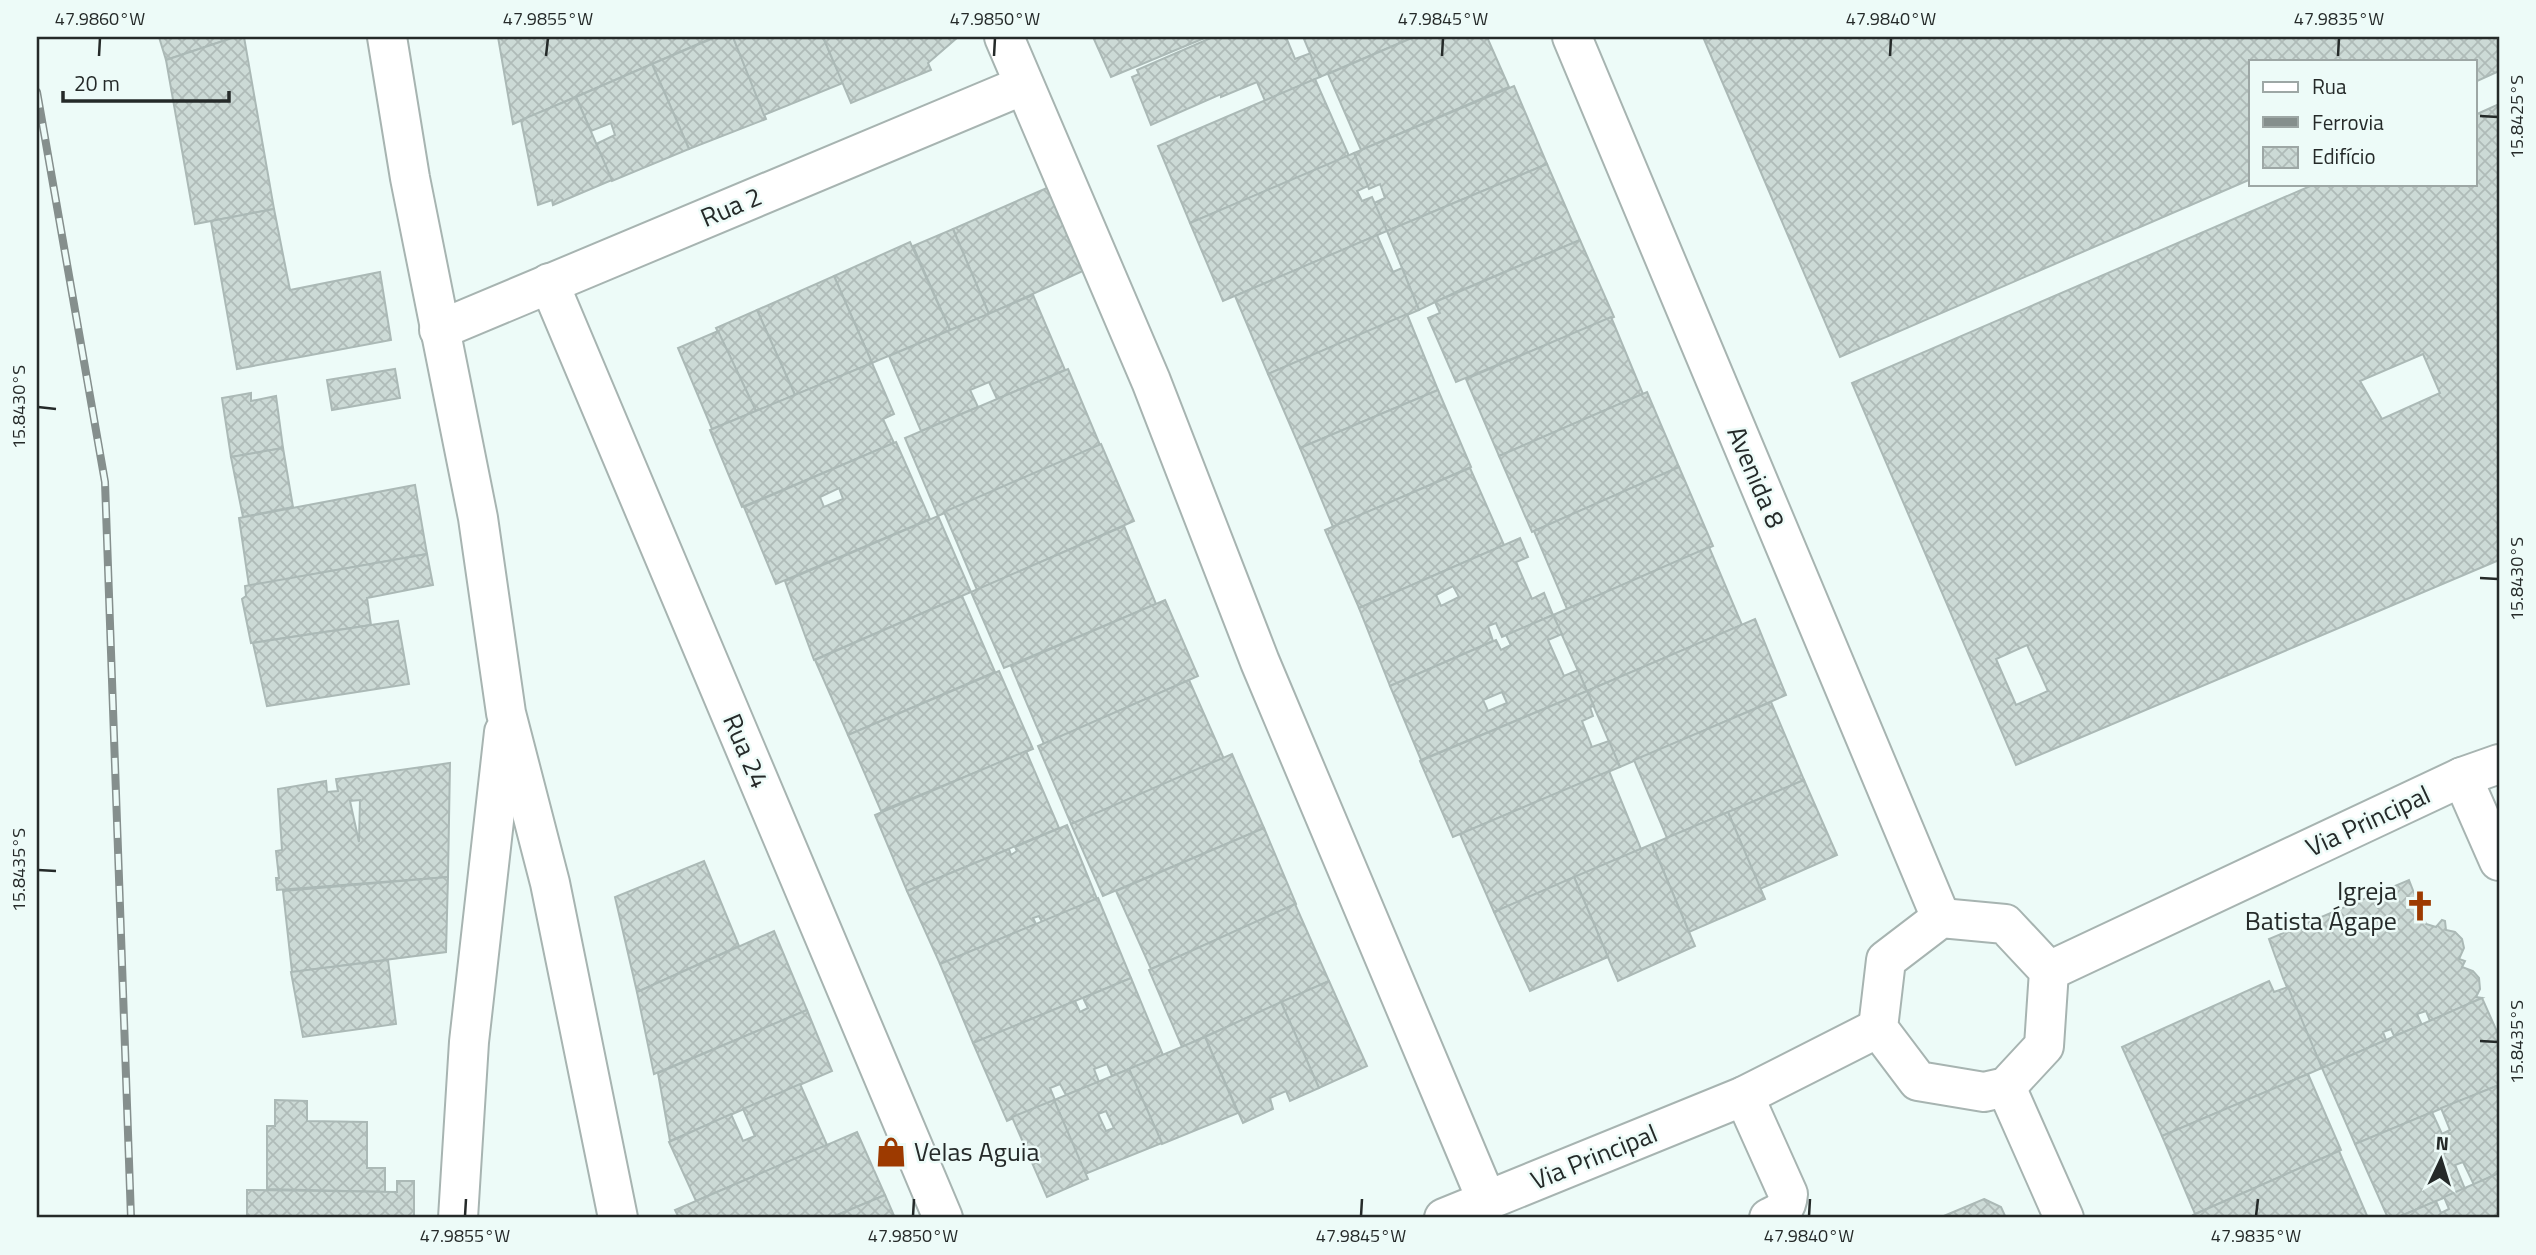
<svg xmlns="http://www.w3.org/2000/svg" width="2536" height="1255" viewBox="0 0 2536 1255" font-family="'Titillium Web',sans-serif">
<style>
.building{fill:url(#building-cross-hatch);stroke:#abb9b6;stroke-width:2;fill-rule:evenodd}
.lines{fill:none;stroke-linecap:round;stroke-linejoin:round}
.minor-casing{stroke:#a7b4b1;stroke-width:42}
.tertiary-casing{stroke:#a7b4b1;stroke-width:42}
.minor{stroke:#fff;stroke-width:38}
.tertiary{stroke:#fff;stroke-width:38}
.rail-casing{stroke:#858f8d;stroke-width:8}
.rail{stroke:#edfbf8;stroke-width:5;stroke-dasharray:16;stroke-linecap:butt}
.ticks{fill:none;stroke:#252a29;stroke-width:2.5}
.labels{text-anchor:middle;stroke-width:5;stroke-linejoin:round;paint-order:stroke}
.street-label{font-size:26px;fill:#252a29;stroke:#edfbf8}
.poi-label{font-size:26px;fill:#252a29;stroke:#edfbf8;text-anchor:end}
.neatline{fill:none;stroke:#252a29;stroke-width:2.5}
.ticks-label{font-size:18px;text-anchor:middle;fill:#252a29}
</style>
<defs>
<pattern id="building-cross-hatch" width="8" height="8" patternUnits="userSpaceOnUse" patternTransform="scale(1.75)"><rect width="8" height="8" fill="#ccdad6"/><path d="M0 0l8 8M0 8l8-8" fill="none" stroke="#afbbb8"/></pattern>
</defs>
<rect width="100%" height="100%" fill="#edfbf8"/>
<g class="building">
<polygon points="159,37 235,37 166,60"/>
<polygon points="235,37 244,37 274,209 195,224 166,60"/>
<polygon points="498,37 712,37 712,38 513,124"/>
<polygon points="716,37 733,37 766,119 689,149 652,64"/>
<polygon points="733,37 823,37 843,83 764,115"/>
<polygon points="823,37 958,37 928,63 931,70 851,103"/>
<polygon points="1093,37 1207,37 1111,77"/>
<polygon points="1213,37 1286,37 1295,59 1311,53 1320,77 1265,101 1257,82 1221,97 1221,94 1151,125 1132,77 1139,74 1137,70"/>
<polygon points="1309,37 1414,37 1320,77 1304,39"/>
<polygon points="1414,37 1487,37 1509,87 1361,150 1328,74"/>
<polygon points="1703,37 2499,37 2499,71 2475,82 2475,61 2251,61 2251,179 1840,357"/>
<polygon points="652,64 689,149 612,181 596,144 615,135 611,123 591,131 576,97"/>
<polygon points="1315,79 1349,156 1190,223 1158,146"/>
<polygon points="1514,86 1547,164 1387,231 1374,203 1385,198 1380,184 1369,189 1354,153"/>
<polygon points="576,97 612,180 553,205 552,200 538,205 521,120"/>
<path d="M2499,104V560L2016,765L1852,383L2315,184H2475V115ZM2423,354L2440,393L2382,419L2360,381ZM2027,645L2048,691L2016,705L1996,659Z"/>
<polygon points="1354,153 1368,186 1357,191 1362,201 1372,197 1387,231 1223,301 1190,223"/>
<polygon points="1547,164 1580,240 1462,290 1462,289 1419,310 1387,231"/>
<polygon points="1049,187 1085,270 989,314 953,229"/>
<polygon points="274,209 290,290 380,272 391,340 237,369 211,221"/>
<polygon points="953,229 989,314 950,330 913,246"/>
<polygon points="1377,235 1393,272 1402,268 1419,310 1268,374 1235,296"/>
<polygon points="1580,240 1614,317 1456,382 1428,318 1440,313 1435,302"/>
<polygon points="910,242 950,330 872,363 834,276"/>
<polygon points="834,276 872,363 795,395 757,310"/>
<polygon points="1033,295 1065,370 997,399 989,382 970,390 978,407 921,431 889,356"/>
<polygon points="757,310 795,395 756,411 716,328"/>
<polygon points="1407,314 1438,390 1300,448 1268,374"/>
<polygon points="1611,317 1643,394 1499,456 1466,379"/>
<polygon points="718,331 756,411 712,429 678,348"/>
<polygon points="872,363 894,414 883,419 894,443 742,507 710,430"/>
<polygon points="395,369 400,398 332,410 327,380"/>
<polygon points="1068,369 1100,445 938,516 905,438"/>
<polygon points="1438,390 1471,467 1333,527 1300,448"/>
<polygon points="1647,392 1679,467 1532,532 1499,456"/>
<polygon points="251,393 251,401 276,396 283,448 231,457 222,398"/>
<path d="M896,442L930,519L776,584L744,507ZM839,488L843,499L824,507L820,497Z"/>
<polygon points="1101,444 1134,521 977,590 944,512"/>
<polygon points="283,448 293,507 243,517 231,457"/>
<polygon points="1679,467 1713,546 1567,609 1534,531"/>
<polygon points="1470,468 1504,545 1359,608 1325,530"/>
<polygon points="415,485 427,554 249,586 239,518"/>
<polygon points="938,516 971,592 814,660 785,581"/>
<polygon points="1124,526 1156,604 1004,668 971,592"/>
<path d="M1520,538L1528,557L1516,562L1532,599L1544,593L1553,615L1502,637L1496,623L1488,626L1493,641L1390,686L1359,608ZM1453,586L1459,597L1441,606L1436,595Z"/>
<polygon points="1709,547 1742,625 1587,691 1553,615"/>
<polygon points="427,554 433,585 367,598 371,625 251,643 242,599 246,596 245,586"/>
<polygon points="962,596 995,672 848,735 815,660"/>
<polygon points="1165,600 1198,676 1044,744 1011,666"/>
<path d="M1553,615L1562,634L1548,640L1564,676L1578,670L1587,691L1421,760L1390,686L1496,640L1501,650L1511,645L1506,635ZM1502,692L1507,703L1488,711L1483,700Z"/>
<polygon points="1755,619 1786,695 1620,767 1587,691"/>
<polygon points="398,621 409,684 267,706 253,643"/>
<polygon points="999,671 1033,749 881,811 848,735"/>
<polygon points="1189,680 1224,759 1071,824 1038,746"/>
<polygon points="1587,691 1594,706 1590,707 1593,716 1582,721 1592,747 1609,741 1620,767 1453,837 1420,761"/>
<polygon points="1771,702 1804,780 1667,838 1634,760"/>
<polygon points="1026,751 1059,828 907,891 875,815"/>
<polygon points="1232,754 1264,828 1103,896 1071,824"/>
<path d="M450,763L448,877L277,890L276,878H279L276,851L282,850L278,789L326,781L327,792L338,791L336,779ZM360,800L359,842L350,801Z"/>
<polygon points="1609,771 1641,849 1494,912 1460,834"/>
<polygon points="1804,780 1837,855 1760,889 1728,812"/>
<polygon points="1728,812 1765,899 1689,932 1652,844"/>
<polygon points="1067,825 1097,899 1042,922 1039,916 1033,918 1036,924 940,964 907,891 1009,849 1011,855 1017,851 1015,847"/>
<polygon points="1264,828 1296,904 1151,969 1116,891"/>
<polygon points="1652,844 1695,946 1618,981 1574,877"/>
<polygon points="704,861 739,946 637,992 615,897"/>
<polygon points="448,877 446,952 292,972 283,891"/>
<polygon points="1574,877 1608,957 1530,991 1494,912"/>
<polygon points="2409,880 2426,924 2436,927 2442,920 2445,921 2446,930 2455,932 2462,939 2464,948 2459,959 2465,961 2462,967 2473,971 2479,978 2480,989 2476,997 2482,998 2430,1021 2426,1011 2417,1014 2422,1025 2394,1036 2391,1029 2383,1032 2386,1040 2322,1068 2283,978 2269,939"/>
<polygon points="1098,898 1131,978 973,1043 940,964"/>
<polygon points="1295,904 1329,981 1182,1047 1149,970"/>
<polygon points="774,931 807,1010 654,1074 637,992"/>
<polygon points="388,960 396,1024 303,1037 291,972"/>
<polygon points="1131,978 1163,1055 1112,1076 1107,1064 1094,1069 1099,1082 1066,1095 1060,1084 1050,1088 1055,1100 1007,1121 973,1043 1075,1001 1080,1012 1088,1008 1083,998"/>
<polygon points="1329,981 1367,1066 1319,1088 1281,1002"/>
<polygon points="2269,981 2274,992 2288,987 2322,1068 2162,1136 2122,1047"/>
<polygon points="2482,998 2499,1036 2499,1085 2355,1144 2322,1068"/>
<polygon points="1281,1002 1319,1088 1290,1101 1286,1091 1270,1098 1273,1109 1243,1123 1205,1037"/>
<polygon points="807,1010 832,1071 670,1141 658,1073"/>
<polygon points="1205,1037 1238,1113 1162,1144 1129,1069"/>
<path d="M1129,1069L1162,1143L1085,1174L1054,1100ZM1106,1111L1114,1128L1106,1131L1098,1114Z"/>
<polygon points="2308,1074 2341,1150 2195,1214 2162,1136"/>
<polygon points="800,1084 827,1145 696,1201 669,1142 731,1114 743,1141 755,1136 743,1109"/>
<polygon points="2499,1085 2499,1173 2474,1185 2463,1162 2455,1165 2465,1189 2396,1218 2388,1218 2355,1144 2432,1112 2442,1134 2450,1130 2441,1108"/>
<polygon points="275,1100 307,1101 307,1121 367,1122 367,1168 385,1168 385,1192 267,1189 267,1126 275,1126"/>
<polygon points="1054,1100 1088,1179 1047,1197 1012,1117"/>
<polygon points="857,1132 885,1195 830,1218 679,1218 675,1210"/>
<polygon points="2339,1151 2368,1218 2194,1218 2193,1215"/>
<polygon points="2499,1173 2499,1218 2396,1218 2436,1201 2441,1213 2449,1209 2444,1197"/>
<polygon points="397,1181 414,1181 414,1218 247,1218 247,1190 397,1192"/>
<polygon points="885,1195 895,1218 830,1218 847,1211"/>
<polygon points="1984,1199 2001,1207 2006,1218 1939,1218"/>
</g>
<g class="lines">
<g class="minor-casing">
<g id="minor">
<polyline points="1004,37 1151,381 1260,662 1487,1201"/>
<polyline points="1572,37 1941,918"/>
<polyline points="549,283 943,1218"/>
<polyline points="439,330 1024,85"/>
<polyline points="2462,777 2499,861"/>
<polyline points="2006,1087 2064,1218"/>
<path d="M1744,1096L1788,1194C1787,1208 1782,1212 1769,1218"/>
</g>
</g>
<g class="tertiary-casing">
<g id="tertiary">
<polyline points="387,37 410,178 478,518 506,713 550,883 618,1218"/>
<polygon points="1941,918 2005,924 2049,971 2044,1046 2006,1087 1984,1092 1918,1081 1878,1028 1886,960"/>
<polyline points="2049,971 2462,777 2499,764"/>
<polyline points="458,1218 469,1042 504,732"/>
<polyline points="1444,1218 1744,1096 1878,1028"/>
</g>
</g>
<use href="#minor" class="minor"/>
<use href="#tertiary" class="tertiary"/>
<g class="rail-casing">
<polyline id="rail" points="37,92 105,482 131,1218"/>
</g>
<use href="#rail" class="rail"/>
</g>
<path class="ticks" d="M99,56L100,38M546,56L548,38M994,56L995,38M1442,56L1443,38M1890,56L1891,38M2338,56L2339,38M2480,116L2498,117M38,407L56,409M2480,578L2498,579M38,870L56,871M2480,1041L2498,1042M465,1216L466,1199M913,1216L914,1199M1361,1216L1362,1199M1809,1216L1810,1199M2256,1216L2258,1199"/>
<defs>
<g id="church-bare" transform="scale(2.415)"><path d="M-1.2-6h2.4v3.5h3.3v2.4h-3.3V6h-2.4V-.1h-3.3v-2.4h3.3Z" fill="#9d3a00" stroke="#edfbf8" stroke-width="2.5" paint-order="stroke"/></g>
<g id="shop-bare" transform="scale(2.415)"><path d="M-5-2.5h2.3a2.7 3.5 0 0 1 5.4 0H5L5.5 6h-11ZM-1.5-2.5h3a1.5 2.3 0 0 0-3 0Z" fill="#9d3a00" stroke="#edfbf8" stroke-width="2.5" paint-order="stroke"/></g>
</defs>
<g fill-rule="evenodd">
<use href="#church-bare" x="2420" y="906"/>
<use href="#shop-bare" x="891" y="1152"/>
</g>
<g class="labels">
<g class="street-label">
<text transform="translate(731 207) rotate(-23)" y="9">Rua 2</text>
<text transform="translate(1756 477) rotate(67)" y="9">Avenida 8</text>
<text transform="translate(746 751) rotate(67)" y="9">Rua 24</text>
<text transform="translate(2368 821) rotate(-25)" y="9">Via Principal</text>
<text transform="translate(1594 1157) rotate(-22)" y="9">Via Principal</text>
</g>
<g class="poi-label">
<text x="2397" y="900">Igreja<tspan x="2397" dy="30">Batista Ágape</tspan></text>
<text x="914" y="1161" text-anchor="start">Velas Aguia</text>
</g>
</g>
<rect width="2536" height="1255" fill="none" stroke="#edfbf8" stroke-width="77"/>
<rect x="2249" y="60" width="228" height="126" fill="#edfbf8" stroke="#9da7a5" stroke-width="2"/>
<rect x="2263" y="82" width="35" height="10" fill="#ffffff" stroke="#9da7a5" stroke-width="2"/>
<text x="2312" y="94" font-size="21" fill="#252a29">Rua</text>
<rect x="2263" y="117" width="35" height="10" fill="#858f8d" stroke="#9da7a5" stroke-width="2"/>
<text x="2312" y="130" font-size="21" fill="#252a29">Ferrovia</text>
<rect x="2263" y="147" width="35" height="21" fill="url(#building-cross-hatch)" stroke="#9da7a5" stroke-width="2"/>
<text x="2312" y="164" font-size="21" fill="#252a29">Edifício</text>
<g transform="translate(2441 1160) rotate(4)" stroke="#edfbf8" stroke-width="5" paint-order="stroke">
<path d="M0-5L12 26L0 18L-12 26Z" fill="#252a29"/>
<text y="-10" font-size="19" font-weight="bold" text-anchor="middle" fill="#252a29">N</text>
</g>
<path d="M63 91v10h166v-10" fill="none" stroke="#252a29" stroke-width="3.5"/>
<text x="74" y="91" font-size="21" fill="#252a29" stroke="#edfbf8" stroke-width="5" paint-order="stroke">20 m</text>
<rect x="38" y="38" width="2460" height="1178" class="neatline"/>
<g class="ticks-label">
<text x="100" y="25">47.9860°W</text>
<text x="548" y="25">47.9855°W</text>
<text x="995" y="25">47.9850°W</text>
<text x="1443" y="25">47.9845°W</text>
<text x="1891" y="25">47.9840°W</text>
<text x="2339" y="25">47.9835°W</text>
<text transform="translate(2517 117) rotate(-90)" y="6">15.8425°S</text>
<text transform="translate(19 407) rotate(-90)" y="6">15.8430°S</text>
<text transform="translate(2517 579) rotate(-90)" y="6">15.8430°S</text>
<text transform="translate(19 870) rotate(-90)" y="6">15.8435°S</text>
<text transform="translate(2517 1042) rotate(-90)" y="6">15.8435°S</text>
<text x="465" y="1242">47.9855°W</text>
<text x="913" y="1242">47.9850°W</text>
<text x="1361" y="1242">47.9845°W</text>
<text x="1809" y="1242">47.9840°W</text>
<text x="2256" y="1242">47.9835°W</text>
</g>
</svg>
